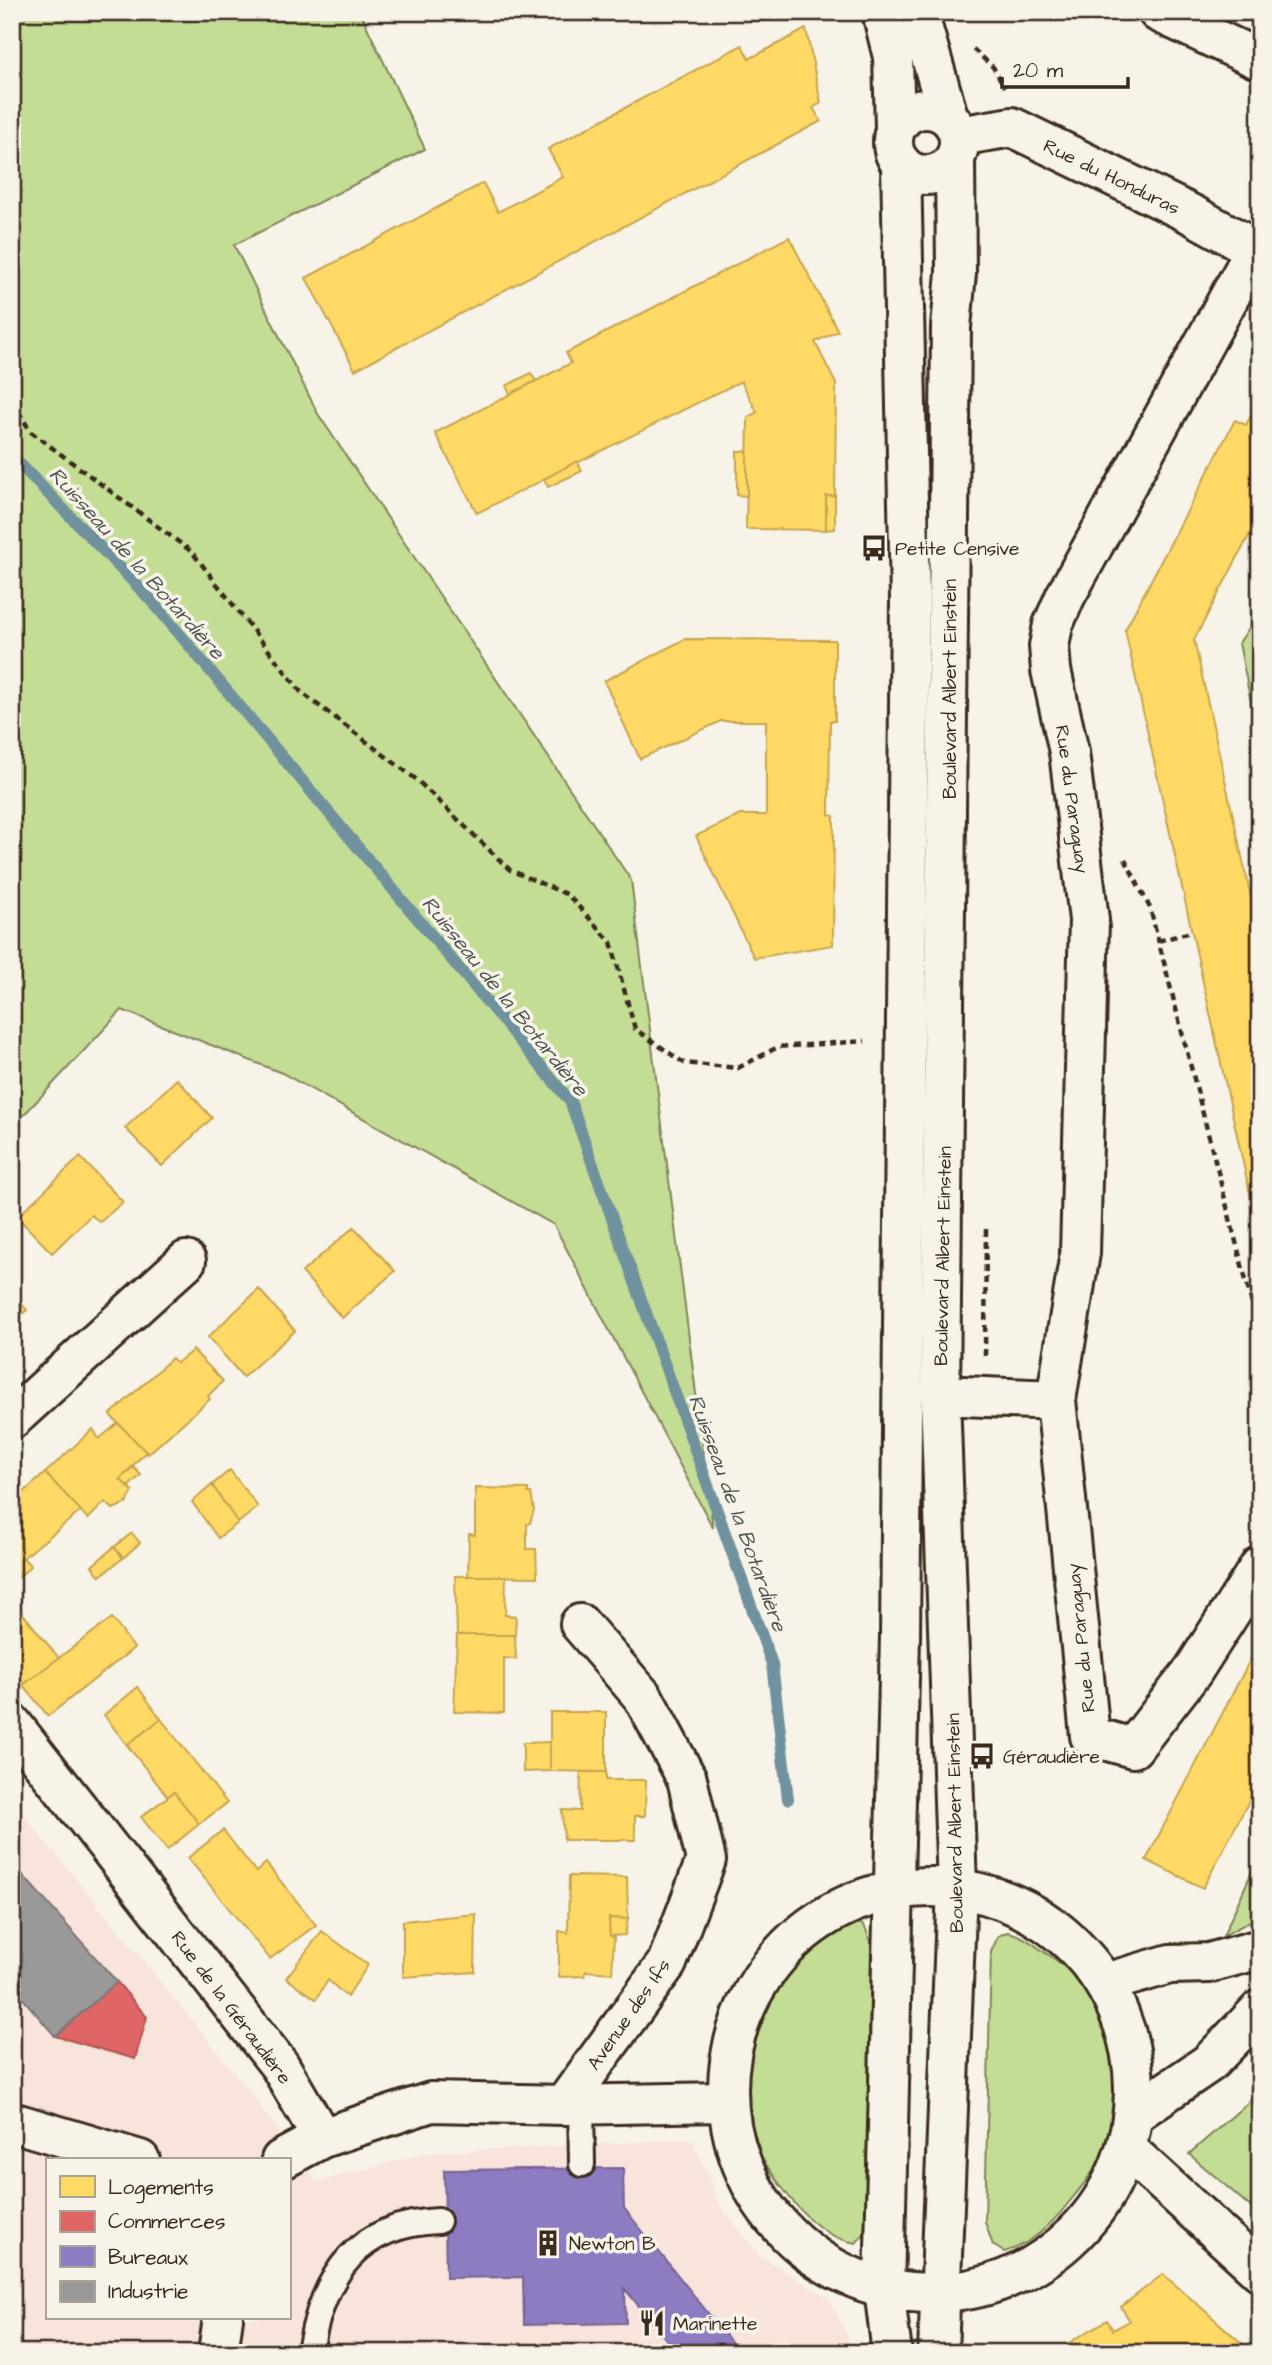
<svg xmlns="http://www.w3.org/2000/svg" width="1272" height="2365" viewBox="0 0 1272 2365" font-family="'Architects Daughter',sans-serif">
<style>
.built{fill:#f9e4dc;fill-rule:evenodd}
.green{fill:#c4dd94;stroke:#808459;stroke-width:2}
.homes{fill:#ffd966;stroke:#c4a450;stroke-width:2}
.shops{fill:#e06666;stroke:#ae5450;stroke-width:2}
.offices{fill:#8e7cc3;stroke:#756392;stroke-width:2}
.industry{fill:#999;stroke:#7d7874;stroke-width:2}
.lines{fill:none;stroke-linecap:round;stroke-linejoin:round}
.stream{stroke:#6f919e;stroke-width:12}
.service-casing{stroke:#3b2a1e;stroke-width:30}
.minor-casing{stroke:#3b2a1e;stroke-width:44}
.tertiary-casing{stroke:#3b2a1e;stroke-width:44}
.secondary-casing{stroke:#3b2a1e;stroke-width:44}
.path{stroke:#3b2a1e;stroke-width:4.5;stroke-dasharray:7 5;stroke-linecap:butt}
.service{stroke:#f7f3e8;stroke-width:24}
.minor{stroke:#f7f3e8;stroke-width:38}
.tertiary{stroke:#f7f3e8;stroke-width:38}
.secondary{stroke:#f7f3e8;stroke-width:38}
.labels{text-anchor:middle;stroke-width:7;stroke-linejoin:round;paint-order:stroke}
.street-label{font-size:19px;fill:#3b2a1e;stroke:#f7f3e8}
.poi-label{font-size:19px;fill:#3b2a1e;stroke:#f7f3e8;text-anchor:start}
.water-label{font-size:21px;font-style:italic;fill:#505553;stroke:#f7f3e8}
</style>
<rect width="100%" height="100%" fill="#f7f3e8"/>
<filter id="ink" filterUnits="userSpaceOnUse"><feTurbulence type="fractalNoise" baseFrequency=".0143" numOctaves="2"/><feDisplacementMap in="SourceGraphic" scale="14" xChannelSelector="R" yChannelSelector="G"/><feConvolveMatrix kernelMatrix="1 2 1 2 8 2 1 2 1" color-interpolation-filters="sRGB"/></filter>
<g filter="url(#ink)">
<path class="built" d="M12,1801L232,2069L317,2182L425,2153L693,2139L719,2204L760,2256L828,2298L848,2336L847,2353H12ZM47,2160H289V2318H47Z"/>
<g class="green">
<polygon points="12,12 360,12 425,149 234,245 318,414 631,880 713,1528 554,1225 282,1073 122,1010 21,1118 12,1108"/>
<polygon points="1260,611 1260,748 1239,643"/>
<polygon points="1260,1854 1260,1916 1223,1936"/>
<path d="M850,1921L864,1925L871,1942L866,2212L864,2234L856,2243C825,2239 799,2211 781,2186C771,2172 760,2158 753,2141C720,2051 765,1960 850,1921Z"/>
<path d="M1007,1932C1023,1934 1036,1947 1049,1955C1113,1997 1130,2089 1101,2157C1094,2173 1081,2187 1070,2201C1053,2223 1031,2245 1004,2252L993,2245L985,2222L991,1952L998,1936Z"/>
<polygon points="1260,2092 1260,2215 1189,2154"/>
</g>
<g class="homes">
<polygon points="806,29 821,103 813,108 821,121 355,370 306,278 483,183 498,212 563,177 548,149 742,45 749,59"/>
<polygon points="789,237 838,331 815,342 836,384 835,496 826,496 826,530 746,529 748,417 757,412 741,381 477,513 435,433 571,363 566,353"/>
<polygon points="531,373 536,381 510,394 506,386"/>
<polygon points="1260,398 1260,515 1194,640 1260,938 1260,1239 1125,630 1235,420 1246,425"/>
<polygon points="737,451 747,451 747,496 737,495"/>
<polygon points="577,461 582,471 548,487 544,479"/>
<polygon points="826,496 835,496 835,529 826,530"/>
<polygon points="685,639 835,640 835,721 830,721 829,815 834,816 833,945 754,958 696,836 740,815 766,815 766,721 721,721 640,759 604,681"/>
<polygon points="177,1079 212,1118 162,1166 125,1128"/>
<polygon points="80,1157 123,1202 100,1222 91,1215 52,1253 17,1217"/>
<polygon points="354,1227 395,1271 342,1318 302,1272"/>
<polygon points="259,1289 295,1331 243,1377 208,1337"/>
<polygon points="12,1294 27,1310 12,1323"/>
<polygon points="193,1350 223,1381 208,1396 210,1399 148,1454 110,1415 172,1358 177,1363"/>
<polygon points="118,1423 146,1452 120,1479 133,1491 127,1503 113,1509 105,1502 88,1519 45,1473 93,1429 99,1439"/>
<polygon points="133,1467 141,1475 128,1487 120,1479"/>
<polygon points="230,1470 258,1507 238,1523 212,1485"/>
<polygon points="45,1473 81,1511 23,1558 31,1566 14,1581 12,1503"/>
<polygon points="212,1485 238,1523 218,1538 192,1502"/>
<polygon points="475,1488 528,1489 528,1493 531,1493 534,1510 530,1523 527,1524 527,1549 536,1549 537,1577 468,1576 469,1534 475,1535"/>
<polygon points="132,1533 140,1543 123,1558 114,1547"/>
<polygon points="114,1547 123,1558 100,1576 92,1566"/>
<polygon points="455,1576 506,1576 505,1615 516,1616 515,1635 457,1635"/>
<polygon points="15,1604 59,1658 23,1685 12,1672 12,1606"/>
<polygon points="112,1618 134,1648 48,1716 23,1685"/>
<polygon points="457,1635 515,1635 516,1659 504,1658 504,1713 454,1712"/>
<polygon points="1260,1641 1260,1780 1203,1888 1146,1860"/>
<polygon points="138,1687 161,1719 127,1745 104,1715"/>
<polygon points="550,1712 606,1712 606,1772 550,1771"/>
<polygon points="161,1719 227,1803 199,1824 174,1792 168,1797 127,1745"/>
<polygon points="550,1742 550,1771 523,1772 523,1743"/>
<polygon points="581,1772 606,1772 606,1780 646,1780 645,1816 635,1816 635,1840 564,1840 562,1810 580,1811"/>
<polygon points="174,1792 199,1824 167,1850 141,1817"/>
<polygon points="223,1830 256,1872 266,1863 316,1925 270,1959 188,1858"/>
<polygon points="569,1876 627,1877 628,1919 609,1918 610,1936 614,1937 612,1973 586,1971 584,1976 559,1977 559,1931 568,1933"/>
<polygon points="476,1914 475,1972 403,1977 403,1921"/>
<polygon points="609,1918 628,1919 625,1935 610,1936"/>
<polygon points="322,1931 368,1965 347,1997 328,1980 316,1999 286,1978"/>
<polygon points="1163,2274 1253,2353 1052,2353 1107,2320 1113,2330 1130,2321 1121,2307"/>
</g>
<polygon class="shops" points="117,1982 147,2017 135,2059 55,2036"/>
<polygon class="offices" points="623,2168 624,2208 740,2353 677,2353 625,2289 626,2323 524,2325 523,2277 446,2278 444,2170"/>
<polygon class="industry" points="12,1863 117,1982 55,2036 12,1986"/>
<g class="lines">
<polyline class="stream" points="12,456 151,600 570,1101 772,1664 788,1799"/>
<g class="service-casing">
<g id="service">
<polyline points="581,2104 582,2164"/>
<path d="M311,2346C324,2274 358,2224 438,2221"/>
</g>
</g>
<g class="minor-casing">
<g id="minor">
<polyline points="1158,12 1260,60"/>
<polyline points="959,136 1012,127 1191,214 1260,252"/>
<polyline points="1260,241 1065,597 1053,625 1049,646 1051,670 1069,752 1089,920 1080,1253 1056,1400 1090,1736 1133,1748 1193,1671 1260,1566"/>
<polyline points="940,1395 1056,1400"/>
<polyline points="12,1419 186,1261"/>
<polyline points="12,1724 280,2066 322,2138"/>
<polyline points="564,2105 667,1963 706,1860 687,1779 643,1697 580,1624"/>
<polyline points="12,2122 140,2160"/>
<polyline points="1129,2151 1260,2271"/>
<polyline points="281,2160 322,2138 431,2102 564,2105 725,2102"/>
<polyline points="218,2353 223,2318"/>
</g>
</g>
<g class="tertiary-casing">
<g id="tertiary">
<circle cx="931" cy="2090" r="203"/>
<polyline points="1105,1983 1170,1964 1209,1963 1260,1949"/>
<polyline points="1134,2114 1209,2063 1260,2010"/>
</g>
</g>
<g class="secondary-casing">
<g id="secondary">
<polyline points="882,12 893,57 895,128"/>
<polyline points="918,12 948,116"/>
<circle cx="926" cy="142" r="33"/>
<polyline points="892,2353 884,2289 900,1637 910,600 901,163"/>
<polyline points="938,2353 957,1888 940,1395 951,327 956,273 955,159"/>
</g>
</g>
<g class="path">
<polyline points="973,49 993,67 1005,87"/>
<polyline points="12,401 31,432 192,552 301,692 417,780 510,870 568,895 611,942 635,1029 684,1063 738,1068 778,1047 865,1041"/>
<polyline points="1125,859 1150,908 1260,1335"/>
<polyline points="1255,917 1260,917"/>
<polyline points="1158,941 1191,932"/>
<polyline points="985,1356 986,1228"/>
</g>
<use href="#service" class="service"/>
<use href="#minor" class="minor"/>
<use href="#tertiary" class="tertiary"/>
<use href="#secondary" class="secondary"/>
</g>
</g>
<defs>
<g id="bus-bare" transform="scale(2.1)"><path d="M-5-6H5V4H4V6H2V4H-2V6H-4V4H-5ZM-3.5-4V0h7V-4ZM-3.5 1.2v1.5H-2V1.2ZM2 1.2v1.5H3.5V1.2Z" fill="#3b2a1e" stroke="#f7f3e8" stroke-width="2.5" paint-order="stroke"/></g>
<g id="building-bare" transform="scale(2.1)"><path d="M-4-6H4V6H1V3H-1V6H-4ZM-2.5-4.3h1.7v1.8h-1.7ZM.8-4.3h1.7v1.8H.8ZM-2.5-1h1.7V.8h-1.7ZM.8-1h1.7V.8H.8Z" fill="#3b2a1e" stroke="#f7f3e8" stroke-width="2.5" paint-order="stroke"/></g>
<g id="restaurant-bare" transform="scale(2.1)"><path d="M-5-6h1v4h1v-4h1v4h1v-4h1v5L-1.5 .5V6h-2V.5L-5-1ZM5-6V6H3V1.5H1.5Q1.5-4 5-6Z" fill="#3b2a1e" stroke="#f7f3e8" stroke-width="2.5" paint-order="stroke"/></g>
</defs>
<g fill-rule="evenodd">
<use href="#bus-bare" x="874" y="548"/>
<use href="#bus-bare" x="982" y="1756"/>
<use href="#building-bare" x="548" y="2243"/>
<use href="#restaurant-bare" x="652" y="2323"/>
</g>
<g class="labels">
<g class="street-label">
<text transform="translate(1112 176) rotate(26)" y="7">Rue du Honduras</text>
<text transform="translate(949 689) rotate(-90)" y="7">Boulevard Albert Einstein</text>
<text transform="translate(1073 799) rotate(82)" y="7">Rue du Paraguay</text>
<text transform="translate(942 1256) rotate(-89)" y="7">Boulevard Albert Einstein</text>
<text transform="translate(1080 1638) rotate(-96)" y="7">Rue du Paraguay</text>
<text transform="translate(954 1823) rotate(-91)" y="7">Boulevard Albert Einstein</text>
<text transform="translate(232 2007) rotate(53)" y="7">Rue de la Géraudière</text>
<text transform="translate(628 2014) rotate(-55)" y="7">Avenue des Ifs</text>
</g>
<g class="poi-label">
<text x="895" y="555">Petite Censive</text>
<text x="1003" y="1763">Géraudière</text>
<text x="569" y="2250">Newton B</text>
<text x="673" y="2330">Marinette</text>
</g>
<g class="water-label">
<text transform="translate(137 563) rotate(48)" y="7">Ruisseau de la Botardière</text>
<text transform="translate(505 996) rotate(51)" y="7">Ruisseau de la Botardière</text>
<text transform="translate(738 1513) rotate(70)" y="7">Ruisseau de la Botardière</text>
</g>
</g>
<rect width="1272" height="2365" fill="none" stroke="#f7f3e8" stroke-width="42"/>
<rect x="21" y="21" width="1230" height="2323" fill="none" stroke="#3b2a1e" stroke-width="2.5" filter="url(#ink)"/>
<rect x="46" y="2158" width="245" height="161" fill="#f7f3e8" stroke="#aca397" stroke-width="2"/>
<rect x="60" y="2176" width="35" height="21" fill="#ffd966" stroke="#aca397" stroke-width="2"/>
<text x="108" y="2194" font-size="21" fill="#3b2a1e">Logements</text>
<rect x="60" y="2211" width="35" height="21" fill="#e06666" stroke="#aca397" stroke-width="2"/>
<text x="108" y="2228" font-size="21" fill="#3b2a1e">Commerces</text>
<rect x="60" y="2246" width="35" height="21" fill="#8e7cc3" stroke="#aca397" stroke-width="2"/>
<text x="108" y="2264" font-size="21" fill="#3b2a1e">Bureaux</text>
<rect x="60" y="2281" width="35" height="21" fill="#999999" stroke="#aca397" stroke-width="2"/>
<text x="108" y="2298" font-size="21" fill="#3b2a1e">Industrie</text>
<path d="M1002 77v10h126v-10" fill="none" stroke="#3b2a1e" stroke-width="3.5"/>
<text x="1013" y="77" font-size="21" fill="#3b2a1e" stroke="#f7f3e8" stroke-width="5" paint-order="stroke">20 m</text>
</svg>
